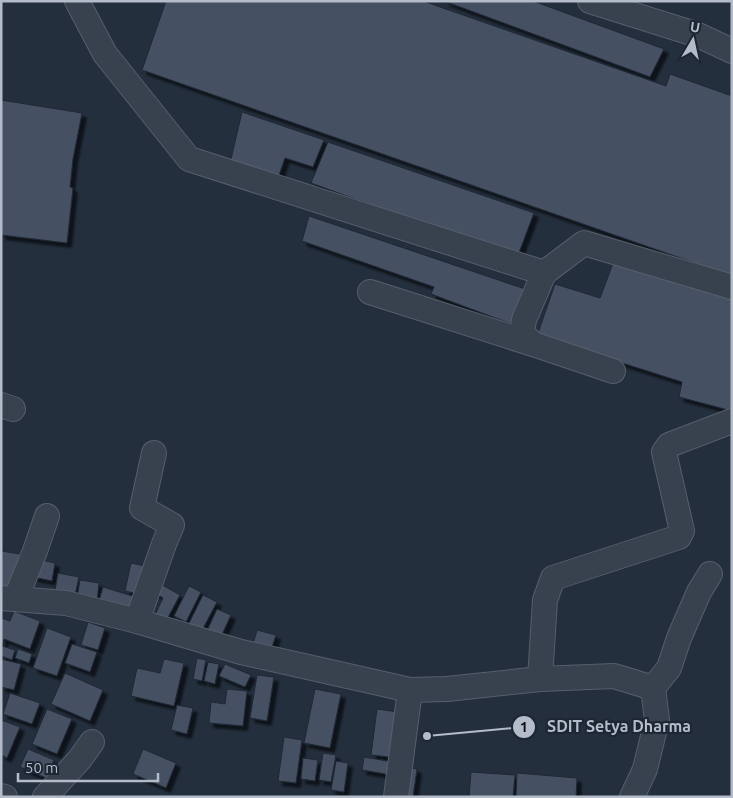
<svg xmlns="http://www.w3.org/2000/svg" width="733" height="798" viewBox="0 0 733 798" font-family="Ubuntu,sans-serif">
<style>
.building{fill:#455162;stroke:#1f2835;filter:url(#shadow)}
.lines{fill:none;stroke-linecap:round;stroke-linejoin:round}
.minor-casing{stroke:#565f6c;stroke-width:26}
.minor{stroke:#38414e;stroke-width:24}
.leader{fill:none;stroke:#b4bcc9;stroke-width:2}
.callout-dot{fill:#b4bcc9;stroke:#1d2633;stroke-width:2}
.mark-label{font-size:15px;text-anchor:middle;font-weight:bold;fill:#111}
.callout-label{font-size:16px;text-anchor:middle;font-weight:bold;fill:#b4bcc9;stroke:#1d2633;stroke-width:4.5;stroke-linejoin:round;paint-order:stroke}
</style>
<defs>
<filter id="shadow"><feDropShadow dx="4.5" dy="4.5" stdDeviation="1" flood-color="#0009"/></filter>
</defs>
<rect width="100%" height="100%" fill="#242f3e"/>
<g class="building">
<polygon points="166,1 423,1 666,86 670,74 732,96 732,276 142,70"/>
<polygon points="444,1 533,1 664,49 650,77"/>
<polygon points="1,100 82,113 73,159 70,187 73,188 67,243 1,235"/>
<polygon points="242,112 324,140 313,167 285,158 278,178 230,163"/>
<polygon points="328,142 534,213 517,258 311,183"/>
<polygon points="309,216 531,291 517,326 431,294 434,287 302,241"/>
<polygon points="615,258 732,295 732,411 679,397 682,382 537,336 555,284 600,298"/>
<polygon points="1,551 20,554 14,589 1,587"/>
<polygon points="37,559 55,563 52,581 33,577"/>
<polygon points="131,563 149,567 143,595 125,591"/>
<polygon points="58,573 79,577 74,600 54,596"/>
<polygon points="80,580 99,583 97,601 77,598"/>
<polygon points="159,583 180,595 166,621 155,615 163,598 153,592"/>
<polygon points="189,586 201,592 186,622 174,616"/>
<polygon points="103,587 142,599 137,615 98,604"/>
<polygon points="203,595 217,602 199,636 186,629"/>
<polygon points="217,609 231,615 219,641 205,635"/>
<polygon points="14,611 40,621 30,649 4,639 2,646 15,650 12,660 1,656 1,618 10,621"/>
<polygon points="88,622 105,628 98,650 81,645"/>
<polygon points="47,628 71,637 57,676 33,668"/>
<polygon points="257,630 276,635 269,656 251,651"/>
<polygon points="72,644 97,652 90,672 65,663"/>
<polygon points="18,649 32,654 29,663 15,658"/>
<polygon points="197,658 206,660 202,681 193,679"/>
<polygon points="1,659 21,664 14,690 1,687"/>
<polygon points="164,659 184,663 174,706 131,696 137,668 160,673"/>
<polygon points="208,662 219,664 215,684 204,681"/>
<polygon points="225,664 251,675 245,687 219,676"/>
<polygon points="65,673 103,690 90,721 51,704"/>
<polygon points="257,675 274,677 267,721 250,718"/>
<polygon points="227,689 247,691 243,726 209,723 211,702 225,704"/>
<polygon points="315,689 341,694 330,748 304,743"/>
<polygon points="10,693 40,703 32,724 3,714"/>
<polygon points="177,705 193,708 187,734 171,730"/>
<polygon points="47,709 72,719 57,754 32,744"/>
<polygon points="377,709 405,713 398,758 371,755"/>
<polygon points="1,720 20,727 7,758 1,755"/>
<polygon points="284,737 302,740 296,783 278,781"/>
<polygon points="28,749 54,760 46,778 20,767"/>
<polygon points="143,749 176,763 166,788 133,774"/>
<polygon points="323,753 336,755 331,782 319,780"/>
<polygon points="364,757 399,763 397,776 362,770"/>
<polygon points="303,758 318,760 315,781 301,779"/>
<polygon points="336,761 348,763 344,792 331,790"/>
<polygon points="401,766 417,769 413,797 397,797"/>
<polygon points="471,772 515,775 513,797 469,797"/>
<polygon points="517,773 577,778 576,797 516,797"/>
</g>
<g class="lines">
<g class="minor-casing">
<g id="minor">
<polyline points="77,1 105,54 189,159 544,273 584,243 732,287"/>
<polyline points="590,1 698,35 732,51"/>
<polyline points="544,273 524,320 522,333 533,344 613,371"/>
<polyline points="370,292 533,344"/>
<polyline points="1,405 13,409"/>
<polyline points="1,598 66,603 137,621 241,652 410,690 447,689 540,679 614,676 653,688 657,720 645,769 632,797"/>
<polyline points="16,598 35,551 47,516"/>
<polyline points="137,621 164,544 172,525 142,508 154,453"/>
<polyline points="540,679 545,600 553,578 679,537 682,531 664,452 669,445 732,421"/>
<polyline points="653,688 669,668 679,638 699,592 710,574"/>
<polyline points="1,796 5,797"/>
<polyline points="45,797 80,759 92,742"/>
<polyline points="396,797 410,690"/>
</g>
</g>
<use href="#minor" class="minor"/>
</g>
<path class="leader" d="M427 736L524 727"/>
<g class="callout-dot">
<circle cx="427" cy="736" r="5"/>
<circle cx="524" cy="727" r="12"/>
</g>
<g class="mark-label">
<text x="524" y="732">1</text>
</g>
<g class="callout-label">
<text x="619" y="732">SDIT Setya Dharma</text>
</g>
<rect width="733" height="798" fill="none" stroke="#b4bcc9" stroke-width="5"/>
<g transform="translate(693 40) rotate(9)" stroke="#1d2633" stroke-width="4" paint-order="stroke">
<path d="M0-4L9 19L0 12L-9 19Z" fill="#b4bcc9"/>
<text y="-8" font-size="14" font-weight="bold" text-anchor="middle" fill="#b4bcc9">U</text>
</g>
<path d="M18 773v8h140v-8" fill="none" stroke="#b4bcc9" stroke-width="2.5"/>
<text x="25" y="773" font-size="15" fill="#b4bcc9" stroke="#1d2633" stroke-width="4" paint-order="stroke">50 m</text>
</svg>
